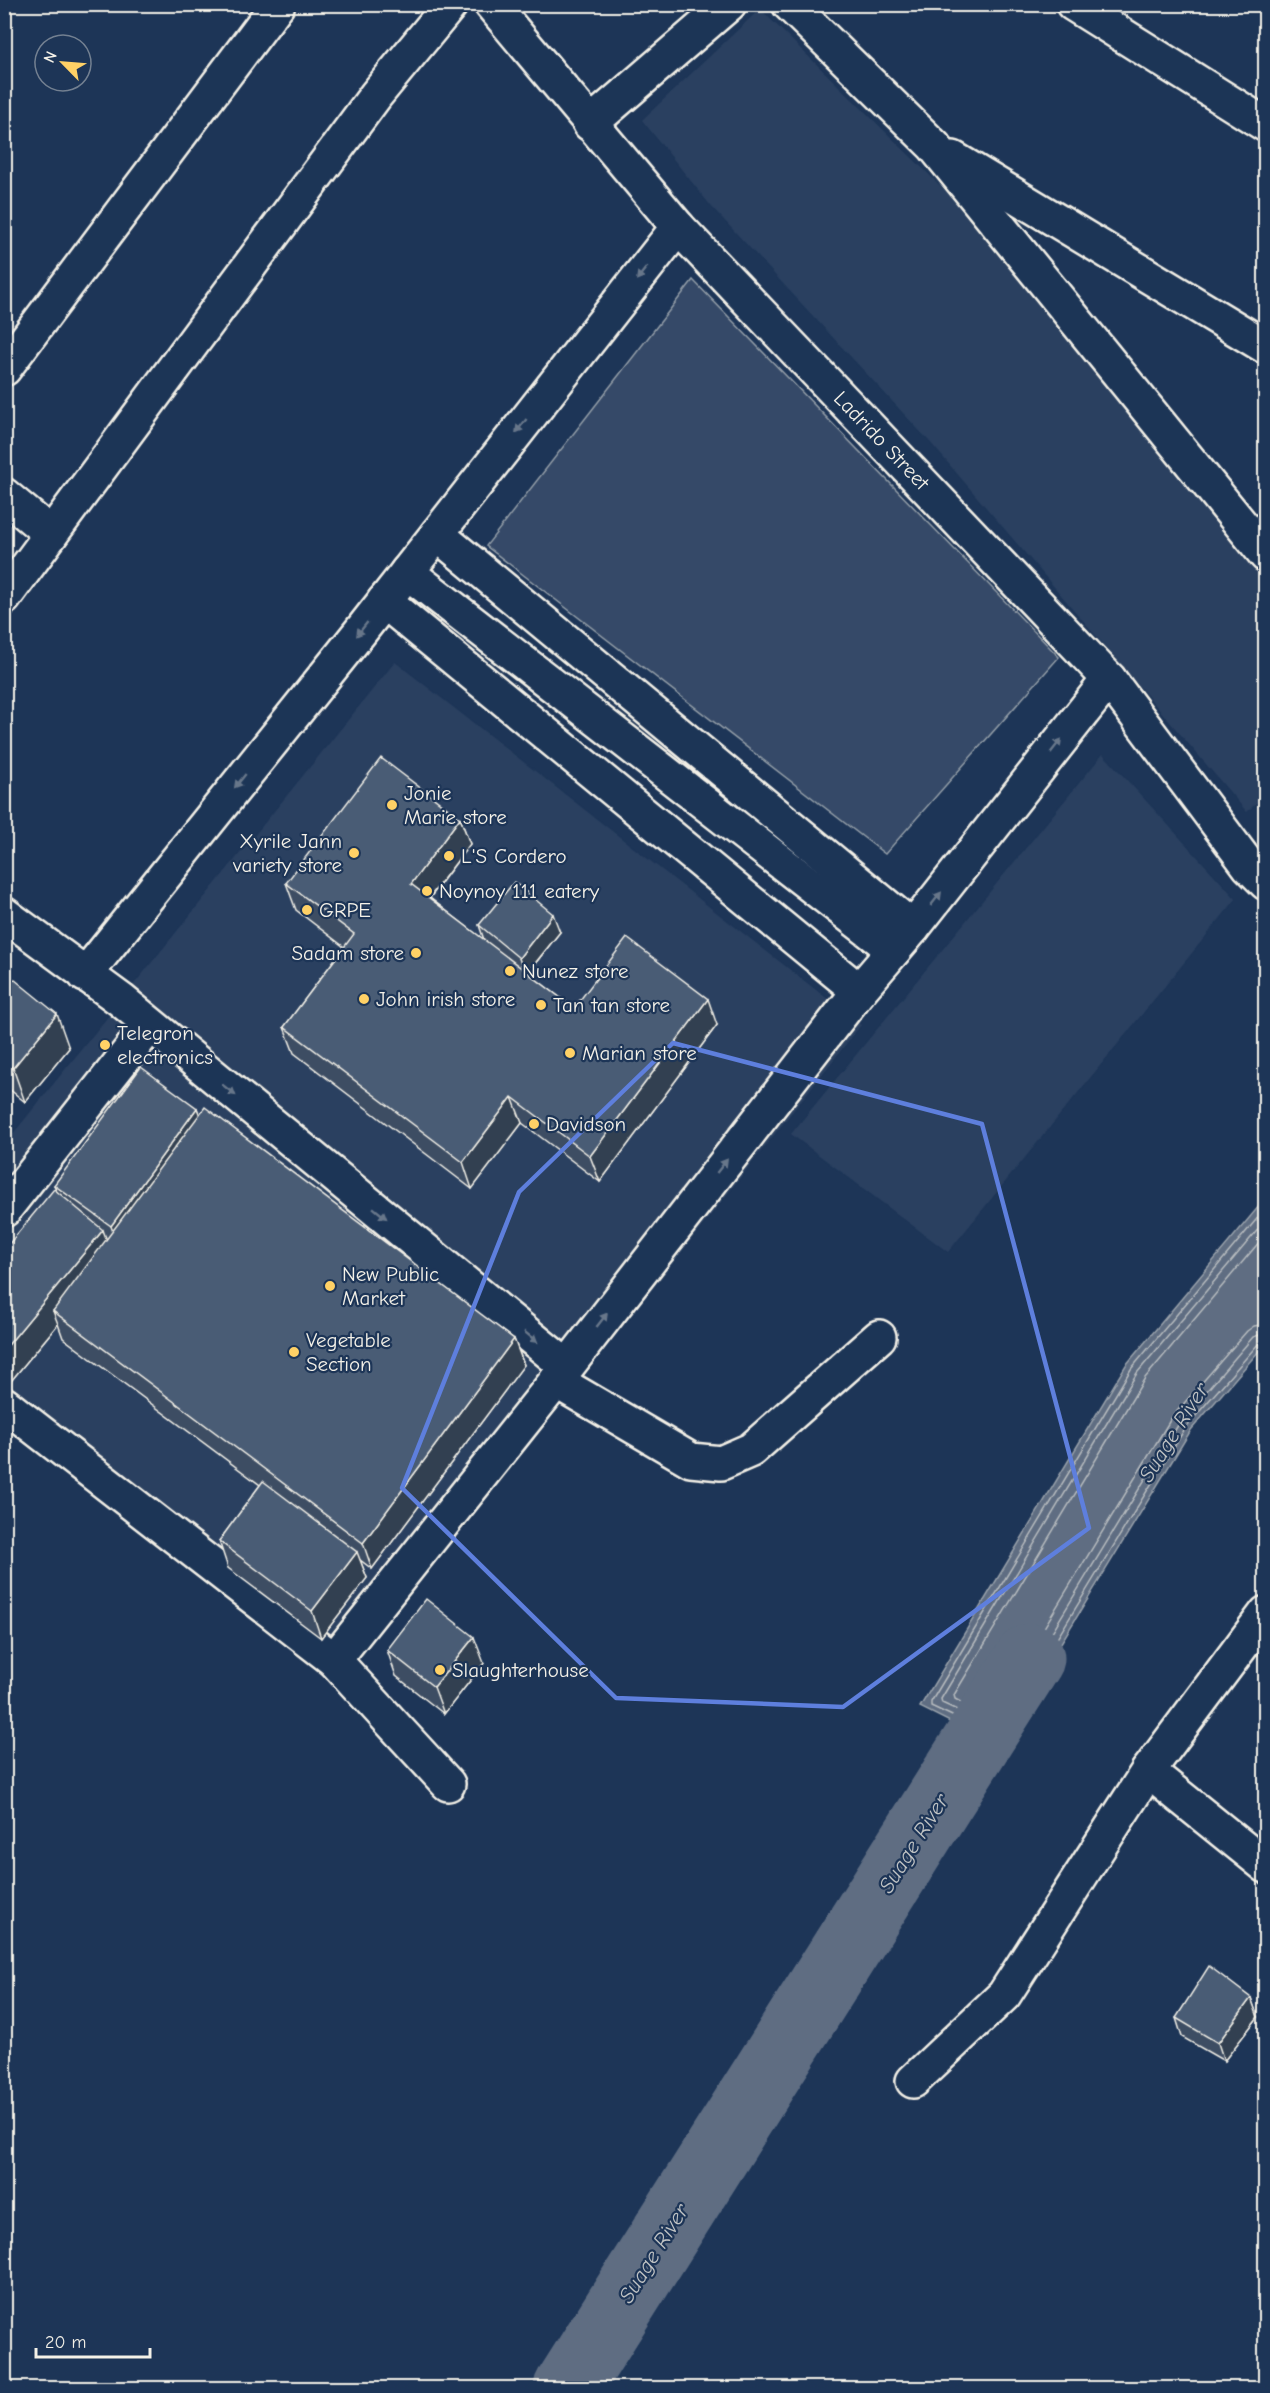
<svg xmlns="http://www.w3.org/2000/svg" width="1270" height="2393" viewBox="0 0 1270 2393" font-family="'Comic Neue',sans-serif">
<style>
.built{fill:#2a4060}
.green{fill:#354a67;stroke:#949ea8;stroke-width:1.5}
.water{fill:#5e6d82;stroke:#9aa2ab;stroke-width:1.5}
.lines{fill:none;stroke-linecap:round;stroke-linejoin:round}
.shore{stroke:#b8bcbf;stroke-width:1.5}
.river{stroke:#5e6d82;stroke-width:69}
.minor-casing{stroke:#f4f1e8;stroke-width:38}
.minor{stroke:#1d3557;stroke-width:33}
.wall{fill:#3e4e64;stroke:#f4f1e8;stroke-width:1.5}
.shaded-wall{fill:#324051;stroke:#f4f1e8;stroke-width:1.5}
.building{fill:#485b74;stroke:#f4f1e8;stroke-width:1.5}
.oneway{fill:#68778a}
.marked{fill:none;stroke:#5e7fdd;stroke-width:4.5;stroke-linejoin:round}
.poi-dot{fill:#ffd166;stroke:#1d3557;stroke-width:2}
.labels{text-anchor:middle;stroke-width:4.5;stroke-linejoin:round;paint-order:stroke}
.street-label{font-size:21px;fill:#f4f1e8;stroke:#1d3557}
.poi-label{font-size:21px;fill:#f4f1e8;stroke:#1d3557;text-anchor:start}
.water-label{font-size:22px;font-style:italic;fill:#c0c3c4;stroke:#1d3557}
</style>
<rect width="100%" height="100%" fill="#1d3557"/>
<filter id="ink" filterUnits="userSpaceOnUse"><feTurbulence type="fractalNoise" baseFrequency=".0167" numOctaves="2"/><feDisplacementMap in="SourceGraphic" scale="12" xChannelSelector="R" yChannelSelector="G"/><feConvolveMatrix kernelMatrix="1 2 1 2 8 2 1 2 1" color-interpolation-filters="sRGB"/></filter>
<g filter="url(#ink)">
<g class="built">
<polygon points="760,9 956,201 1265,575 1265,795 1247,812 930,442 711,206 642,120"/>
<polygon points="395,662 861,1025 340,1684 5,1427 4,1145"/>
<polygon points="1103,754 1236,899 948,1252 791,1134"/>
</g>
<polygon class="green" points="693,280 1059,657 885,854 486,546"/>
<polygon class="water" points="1265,1199 1265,1344 1191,1430 998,1746 920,1707 1126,1365"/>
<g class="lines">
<g class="shore">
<polyline points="1266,1208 1131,1369 931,1702 931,1706 997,1737 1186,1427 1259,1343 1266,1341"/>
<polyline points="1266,1220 1137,1373 941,1699 942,1703 994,1727 1180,1422 1253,1337 1266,1333"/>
<polyline points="1266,1234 1145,1378 954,1695 955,1699 987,1716 991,1715 1172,1417 1247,1331 1254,1326 1266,1324"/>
</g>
<polyline class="river" points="568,2388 1030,1658"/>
<g class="minor-casing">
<g id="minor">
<path id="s1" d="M491,4L678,227L1109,679L1249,866L1266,883"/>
<polyline points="789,4 934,146 1266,555"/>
<polyline points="1073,4 1266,125"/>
<polyline points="590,124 729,4"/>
<polyline points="953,158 1266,347"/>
<polyline points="4,369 278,4"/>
<polyline points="4,495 51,534"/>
<polyline points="437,534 913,928"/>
<polyline points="407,572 894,950"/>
<polyline points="4,598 376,95 451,4"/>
<polyline points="384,601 859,991"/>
<polyline points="4,914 121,1000 566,1366"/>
<polyline points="85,975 360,632 678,227"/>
<polyline points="4,1210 150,1025"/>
<polyline points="556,1381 691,1460 721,1463 751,1450 879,1337"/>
<polyline points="4,1404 334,1660 556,1381 859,991 913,928 1109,679"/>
<polyline points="334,1660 448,1784"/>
<polyline points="1148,1771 1266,1866"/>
<polyline points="913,2081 1004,1995 1148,1771 1266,1613"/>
</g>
</g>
<use href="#minor" class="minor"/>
</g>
<g class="wall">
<polygon points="460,818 470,844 430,898 484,940 479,925 560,932 528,973 574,1008 717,1025 600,1182 522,1123 472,1189 294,1053 284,1027 344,947 296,910 286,883"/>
<polygon points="4,971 69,1048 25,1102 9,1089 4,1094"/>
<polygon points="197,1108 199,1115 514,1339 524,1365 372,1569 360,1560 367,1578 321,1638 228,1568 219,1541 260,1485 63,1338 58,1324 11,1381 4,1375 4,1250 57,1192 54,1185"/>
<polygon points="387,1650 484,1663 444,1714 396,1676"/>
<polygon points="1251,1998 1258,2017 1224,2061 1182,2037 1176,2018"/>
</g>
<g class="shaded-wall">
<polygon points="460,818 470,844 420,910 411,884"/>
<polygon points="553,914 560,932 525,976 519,958"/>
<polygon points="708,999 717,1025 600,1182 590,1156"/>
<polygon points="57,1014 69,1048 25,1102 13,1068"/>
<polygon points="4,1076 9,1089 4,1094"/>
<polygon points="512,1097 522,1123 472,1189 463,1162"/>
<polygon points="197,1108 207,1135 120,1253 111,1226"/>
<polygon points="103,1230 113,1257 53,1311 58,1324 11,1381 4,1363 4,1350"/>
<polygon points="514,1339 524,1365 372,1569 363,1543"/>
<polygon points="357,1552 367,1578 321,1638 312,1611"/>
<polygon points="474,1637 484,1663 444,1714 434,1687"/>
<polygon points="1251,1998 1258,2017 1224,2061 1218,2043"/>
</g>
<g class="building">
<polygon points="381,758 460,818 411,884 574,1008 627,938 708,999 590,1156 512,1097 463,1162 284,1027 354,934 286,883"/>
<polygon points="514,882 553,914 519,958 479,925"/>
<polygon points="4,971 57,1014 13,1068 4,1061"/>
<polygon points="141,1067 197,1108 111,1226 54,1185"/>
<polygon points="205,1107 514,1339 363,1543 53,1311"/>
<polygon points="54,1189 103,1230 4,1350 4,1250"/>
<polygon points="263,1481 357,1552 312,1611 219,1541"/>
<polygon points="426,1599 474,1637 434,1687 387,1650"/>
<polygon points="1209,1966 1251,1998 1218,2043 1176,2018"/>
</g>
<defs><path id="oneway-solid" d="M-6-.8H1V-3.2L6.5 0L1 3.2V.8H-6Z" transform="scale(1.5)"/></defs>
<g class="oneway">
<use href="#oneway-solid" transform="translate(642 273) rotate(128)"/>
<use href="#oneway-solid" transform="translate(521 426) rotate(128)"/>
<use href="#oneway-solid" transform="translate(362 629) rotate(128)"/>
<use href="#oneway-solid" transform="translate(1056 746) rotate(-52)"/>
<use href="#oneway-solid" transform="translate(240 781) rotate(129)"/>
<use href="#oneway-solid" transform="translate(936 899) rotate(-52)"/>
<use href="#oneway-solid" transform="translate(229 1090) rotate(39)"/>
<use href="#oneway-solid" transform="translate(722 1166) rotate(-52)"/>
<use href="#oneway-solid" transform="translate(380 1213) rotate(39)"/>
<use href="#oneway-solid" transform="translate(602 1320) rotate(-52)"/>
<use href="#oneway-solid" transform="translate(531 1337) rotate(39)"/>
</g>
</g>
<path class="marked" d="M673,1043L982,1124L1089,1528L843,1707L616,1698L402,1488L519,1192Z"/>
<g class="poi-dot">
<circle cx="392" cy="805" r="6"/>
<circle cx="354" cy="853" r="6"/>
<circle cx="449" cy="856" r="6"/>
<circle cx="427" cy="891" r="6"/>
<circle cx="307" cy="910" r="6"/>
<circle cx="416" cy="953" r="6"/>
<circle cx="510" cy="971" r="6"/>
<circle cx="364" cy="999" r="6"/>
<circle cx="541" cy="1005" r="6"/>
<circle cx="105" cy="1045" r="6"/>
<circle cx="570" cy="1053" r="6"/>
<circle cx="534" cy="1124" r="6"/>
<circle cx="330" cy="1286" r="6"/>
<circle cx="294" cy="1352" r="6"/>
<circle cx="440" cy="1670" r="6"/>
</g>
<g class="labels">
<g class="street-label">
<text dy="7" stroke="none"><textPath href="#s1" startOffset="586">Ladrido Street</textPath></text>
</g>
<g class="poi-label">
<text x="404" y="800">Jonie<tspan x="404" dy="24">Marie store</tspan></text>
<text x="342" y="848" text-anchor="end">Xyrile Jann<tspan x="342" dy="24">variety store</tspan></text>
<text x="461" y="863">L'S Cordero</text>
<text x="439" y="898">Noynoy 111 eatery</text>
<text x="319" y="917">GRPE</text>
<text x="404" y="960" text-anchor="end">Sadam store</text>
<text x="522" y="978">Nunez store</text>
<text x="376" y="1006">John irish store</text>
<text x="553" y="1012">Tan tan store</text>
<text x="117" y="1040">Telegron<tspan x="117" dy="24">electronics</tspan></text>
<text x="582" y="1060">Marian store</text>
<text x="546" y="1131">Davidson</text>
<text x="342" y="1281">New Public<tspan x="342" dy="24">Market</tspan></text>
<text x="306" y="1347">Vegetable<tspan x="306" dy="24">Section</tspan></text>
<text x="452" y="1677">Slaughterhouse</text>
</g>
<g class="water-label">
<text transform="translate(1173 1432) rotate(-58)" y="8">Suage River</text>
<text transform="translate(913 1843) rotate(-58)" y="8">Suage River</text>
<text transform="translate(653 2253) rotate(-58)" y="8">Suage River</text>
</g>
</g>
<rect width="1270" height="2393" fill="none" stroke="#1d3557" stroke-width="24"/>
<rect x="12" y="12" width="1246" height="2369" fill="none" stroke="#f4f1e8" stroke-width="2" filter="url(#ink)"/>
<g transform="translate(63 63) rotate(295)"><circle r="28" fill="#1d3557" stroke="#738091" stroke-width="1.5"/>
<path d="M0-4.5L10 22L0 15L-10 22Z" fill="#ffd166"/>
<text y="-9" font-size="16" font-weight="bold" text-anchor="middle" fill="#f4f1e8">N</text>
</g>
<path d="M36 2348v9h114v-9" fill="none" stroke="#f4f1e8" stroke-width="3"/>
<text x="45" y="2348" font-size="18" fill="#f4f1e8" stroke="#1d3557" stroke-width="4.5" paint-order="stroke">20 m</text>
</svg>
